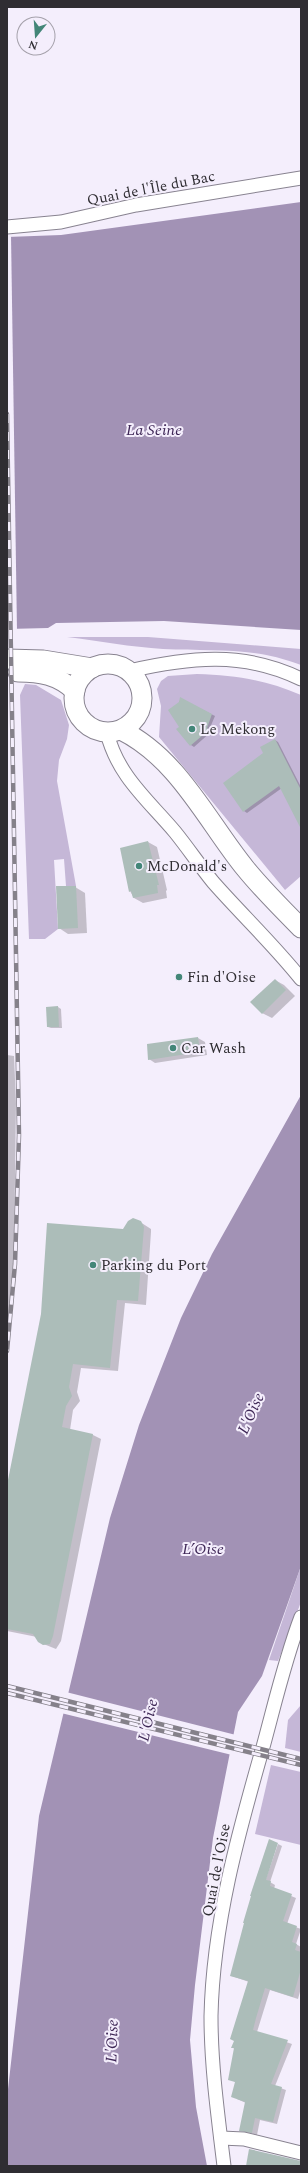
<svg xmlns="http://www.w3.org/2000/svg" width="308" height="2173" viewBox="0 0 308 2173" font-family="Spectral,serif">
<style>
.green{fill:#c5b7d7}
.water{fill:#a292b5}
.pier{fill:#f4eefc}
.shadow{fill:#0003}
.building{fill:#acbdb9}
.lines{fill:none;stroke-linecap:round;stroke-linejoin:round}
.minor-casing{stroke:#888390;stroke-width:15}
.secondary-casing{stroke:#888390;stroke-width:21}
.minor{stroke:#fff;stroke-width:13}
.secondary{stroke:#fff;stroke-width:19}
.rail-casing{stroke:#85818a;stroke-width:4.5}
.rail{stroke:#f4eefc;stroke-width:3;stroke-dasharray:9;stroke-linecap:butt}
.poi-dot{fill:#438678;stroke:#f4eefc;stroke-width:1.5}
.labels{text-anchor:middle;stroke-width:4;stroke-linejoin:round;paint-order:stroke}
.street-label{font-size:15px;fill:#2f2d32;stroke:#f4eefc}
.poi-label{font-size:15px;fill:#2f2d32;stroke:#f4eefc;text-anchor:start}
.water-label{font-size:16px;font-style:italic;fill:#3e2756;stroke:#f4eefc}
</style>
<rect width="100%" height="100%" fill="#f4eefc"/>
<g class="green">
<path d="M67,637H148L301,649V665C250,646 215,652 163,649C131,647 99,641 67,637Z"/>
<path d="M197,674C235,675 266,680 301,695V876L285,890L159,737L161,706L157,689L161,681L168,676Z"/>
<polygon points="25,684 36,685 61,700 69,725 67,739 59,760 57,781 76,886 66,886 64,859 54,860 58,929 45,939 29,939 20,695"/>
<polygon points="301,1566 301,1602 278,1661 269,1660"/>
<polygon points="301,1705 301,1752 285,1748 288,1720"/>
<polygon points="271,1765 301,1772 301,1845 255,1834"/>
</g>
<g class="water">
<polygon points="301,202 301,630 164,621 56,623 48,628 7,629 7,237 61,235"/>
<polygon points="301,1095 301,1566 262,1676 238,1712 213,1838 195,1985 190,2040 196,2107 207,2166 7,2166 7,2098 39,1816 110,1518 139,1425 181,1318 212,1254"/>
</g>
<g class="pier">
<polygon points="7,235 11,235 17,631 7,631"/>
<polygon points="66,1692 236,1735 232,1755 61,1713"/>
</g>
<g class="shadow">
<polygon points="181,699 215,716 209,730 211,732 194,747 191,745 180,727 179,702"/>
<polygon points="275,740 278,742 301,787 301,827 282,788 247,813 244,811"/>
<polygon points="148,842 157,847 167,890 166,891 167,898 143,903 134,898 130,891"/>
<polygon points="75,887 85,893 87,933 68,934 59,928"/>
<polygon points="275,980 284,985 295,996 272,1018 262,1013"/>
<polygon points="58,1007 61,1009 62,1028 51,1028 48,1027"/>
<polygon points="198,1038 205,1042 207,1055 155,1063 149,1059"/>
<polygon points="7,1055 14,1056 16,1103 14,1253 7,1335"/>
<polygon points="137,1220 151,1229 151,1232 146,1305 125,1303 118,1371 81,1368 77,1392 80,1401 73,1410 70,1430 93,1435 101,1439 61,1641 56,1649 41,1643 37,1637 7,1631 7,1490 124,1230"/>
<polygon points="278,1844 282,1846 270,1882 275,1885 274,1889 296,1898 287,1924 301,1929 296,1944 301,1947 301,1988 298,1999 270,1990 257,2032 292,2044 275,2086 286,2090 277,2124 260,2120 257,2135 240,2130 246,2103 237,2099 236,2082 229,2079 235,2049 233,2048 249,1982 232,1976"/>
</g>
<g class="building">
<polygon points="180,697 212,714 207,728 209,730 190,746 176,729 179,727 168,710 179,702"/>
<polygon points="275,739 301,790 301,829 279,786 243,812 223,783 263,753 260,747"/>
<polygon points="148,841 159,885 157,885 158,893 133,898 131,891 129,892 120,848"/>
<polygon points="56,886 76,886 78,928 58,929"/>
<polygon points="275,979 286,990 262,1014 250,1002"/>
<polygon points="58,1006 59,1027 47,1027 46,1007"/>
<polygon points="198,1037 200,1052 148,1060 147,1044"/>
<polygon points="133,1218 141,1221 144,1227 138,1301 117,1300 110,1368 73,1364 69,1387 72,1396 66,1406 62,1427 93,1434 53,1636 50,1644 43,1645 38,1642 33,1634 7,1629 7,1485 41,1314 47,1223 123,1229 128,1221"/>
<polygon points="269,1839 278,1843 266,1880 271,1881 270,1886 292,1894 283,1921 297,1926 292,1942 297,1944 295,1950 301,1952 301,1969 293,1997 265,1988 256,2018 253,2030 288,2040 271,2084 282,2087 273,2122 255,2118 252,2133 239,2131 245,2102 231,2097 235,2082 228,2080 234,2048 231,2048 234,2041 230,2039 248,1981 230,1976 244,1923 243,1923 251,1896 250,1896"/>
<polygon points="249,2149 301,2161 301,2166 246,2166"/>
</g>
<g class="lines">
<g class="minor-casing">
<g id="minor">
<polyline points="7,227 61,222 136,205 301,178"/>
<path d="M129,671C189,657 244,651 301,679"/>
<path d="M107,733C118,776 147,799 175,832C188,848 200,866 213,882C242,915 274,945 301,979"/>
<polyline points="221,2138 244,2139 301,2153"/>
<path d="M224,2166C218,2116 211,2066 211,2016C213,1924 238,1834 263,1747C275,1703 285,1659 301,1617"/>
</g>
</g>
<g class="secondary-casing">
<g id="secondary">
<polyline points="7,659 43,660 92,668"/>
<circle cx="108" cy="698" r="34"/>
<path d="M18,672C40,672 58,675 75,691"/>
<path d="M121,730C178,758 207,821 245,868C262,889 282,909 301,928"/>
</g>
</g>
<use href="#minor" class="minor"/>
<use href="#secondary" class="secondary"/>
<g class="rail-casing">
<g id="rail">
<polyline points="7,414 19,1135 15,1264 7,1351"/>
<polyline points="7,1686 301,1759"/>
<polyline points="7,1693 301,1765"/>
</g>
</g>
<use href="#rail" class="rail"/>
</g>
<g class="poi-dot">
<circle cx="192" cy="729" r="4"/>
<circle cx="139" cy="866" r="4"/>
<circle cx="179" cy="977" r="4"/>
<circle cx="173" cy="1048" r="4"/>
<circle cx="93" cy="1265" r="4"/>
</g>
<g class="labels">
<g class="street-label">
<text transform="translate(151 188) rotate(-11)" y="5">Quai de l'Île du Bac</text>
<text transform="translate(216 1870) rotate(-79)" y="5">Quai de l'Oise</text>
</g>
<g class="poi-label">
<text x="200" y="734">Le Mekong</text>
<text x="147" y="871">McDonald's</text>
<text x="187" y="982">Fin d'Oise</text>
<text x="181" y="1053">Car Wash</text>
<text x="101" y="1270">Parking du Port</text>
</g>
<g class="water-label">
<text x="154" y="435">La Seine</text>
<text transform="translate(250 1413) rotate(-66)" y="6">L'Oise</text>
<text x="203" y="1554">L’Oise</text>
<text transform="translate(147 1720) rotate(-77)" y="6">L'Oise</text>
<text transform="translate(111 2041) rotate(-88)" y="6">L'Oise</text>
</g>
</g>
<rect width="308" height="2173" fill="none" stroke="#2f2d32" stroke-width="16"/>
<g transform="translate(36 36) rotate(197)"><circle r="19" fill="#f4eefc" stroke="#a5a1ab"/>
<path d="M0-3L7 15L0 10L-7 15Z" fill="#438678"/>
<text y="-6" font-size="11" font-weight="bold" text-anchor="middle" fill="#2f2d32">N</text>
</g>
</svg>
